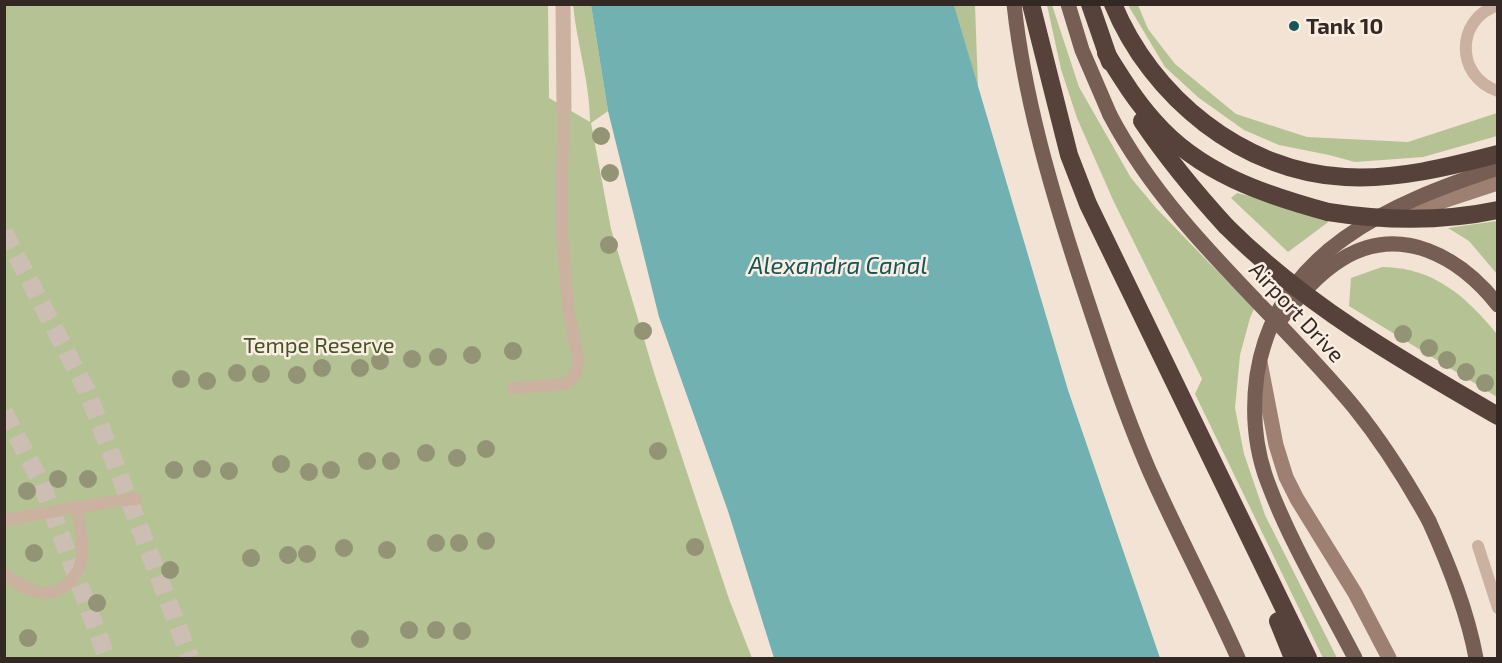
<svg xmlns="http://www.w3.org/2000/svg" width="1502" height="663" viewBox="0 0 1502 663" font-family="'Exo 2',sans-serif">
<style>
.green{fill:#b4c294}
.water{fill:#72b1b1}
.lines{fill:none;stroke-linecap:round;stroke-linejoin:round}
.highway-tunnel{stroke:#ccbeb2;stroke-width:18;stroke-dasharray:18 9;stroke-linecap:butt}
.lane{stroke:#cbb2a0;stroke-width:12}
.street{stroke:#cbb2a0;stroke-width:15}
.secondary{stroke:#9e8072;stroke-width:15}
.primary{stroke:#775e54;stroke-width:15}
.highway{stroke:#56423a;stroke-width:18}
.primary-bridge{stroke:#775e54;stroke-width:15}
.highway-bridge{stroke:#56423a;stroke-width:18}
.tree{fill:#939475}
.poi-dot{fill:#175658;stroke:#faede1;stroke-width:2}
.labels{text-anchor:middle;stroke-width:5;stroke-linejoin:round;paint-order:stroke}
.poi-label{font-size:22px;font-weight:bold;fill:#342824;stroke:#faede1;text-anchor:start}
.street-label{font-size:22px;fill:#342824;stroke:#faede1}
.park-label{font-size:22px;fill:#455426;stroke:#faede1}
.water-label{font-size:24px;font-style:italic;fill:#175658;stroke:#faede1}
</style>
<rect width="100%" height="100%" fill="#f2e3d5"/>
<g class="green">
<path d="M4,5H548L549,98L590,122C590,83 577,44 573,5H591L608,111L591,123L611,229L655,376L729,599L752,658H5Z"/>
<polygon points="954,5 975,5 978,88"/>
<polygon points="1047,5 1052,5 1079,87 1131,178 1156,208 1254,309 1250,318 1240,355 1235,408 1244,454 1265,515 1337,658 1323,658 1195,394 1202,379 1113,200 1077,118 1061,69"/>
<polygon points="1128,5 1138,5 1148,29 1175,64 1236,114 1307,137 1408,142 1497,113 1497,136 1423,157 1355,162 1329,155 1279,145 1244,130 1199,98 1165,67"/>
<polygon points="1237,193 1333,216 1327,223 1288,252 1231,198"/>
<polygon points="1497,221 1498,221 1497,274 1469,241 1448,228"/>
<path d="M1382,267C1435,268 1465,296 1497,334V397L1349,306L1351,278Z"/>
</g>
<polygon class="water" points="591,5 954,5 1068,390 1160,658 774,658 728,511 659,317 608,111"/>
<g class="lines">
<g class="highway-tunnel">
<polyline points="4,232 87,391 190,658"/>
<polyline points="4,412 41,482 107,658"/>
</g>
<g class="lane">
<path d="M1498,5C1455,19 1455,77 1498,91"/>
<polyline points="513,388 563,384 570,381 574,376 579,361 568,309 561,218 564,109"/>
<polyline points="4,520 109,502 136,499"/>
<polyline points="1478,546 1498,608"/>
<path d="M4,574C14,581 25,589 38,592C61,597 81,576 82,554C83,538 79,522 77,507"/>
</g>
<polyline class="street" points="563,4 564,109"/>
<g class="secondary">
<polyline points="1398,216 1498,183"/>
<polyline points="1260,362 1276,445 1286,477 1297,499 1355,593 1389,658"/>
</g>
<g class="primary">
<path d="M1014,4C1024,97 1051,189 1080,278C1101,342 1122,407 1149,470C1177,533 1210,595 1238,658"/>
<polyline points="1068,4 1082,50 1110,115"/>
<path d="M1280,320C1298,298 1317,274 1342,259C1401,223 1460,257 1498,305"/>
<path d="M1429,521C1449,565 1467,610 1476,658"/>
<path d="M1355,658C1326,602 1290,542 1268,483C1255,449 1252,411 1257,375C1276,251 1391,203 1498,168"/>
</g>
<g class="highway">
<polyline points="1031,4 1069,155 1088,204 1308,658"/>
<polyline points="1090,4 1110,62"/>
<path d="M1113,4C1151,97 1243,172 1345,177C1397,180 1448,167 1498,154"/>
<path d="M1106,53C1121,77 1135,100 1154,121C1199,173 1265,195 1328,212"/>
<path d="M1142,121C1167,158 1195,192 1226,226"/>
<polyline points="1278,621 1293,658"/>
</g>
<path class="primary-bridge" d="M1110,115C1170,229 1273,309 1354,407C1383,443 1407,481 1429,521"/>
<g class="highway-bridge">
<path d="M1328,212C1385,221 1441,222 1498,210"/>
<path d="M1226,226C1305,305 1401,360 1498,416"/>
</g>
</g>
<g class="tree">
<circle cx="601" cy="136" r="9"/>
<circle cx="610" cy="173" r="9"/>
<circle cx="609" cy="245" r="9"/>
<circle cx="643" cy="331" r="9"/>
<circle cx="1403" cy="334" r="9"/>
<circle cx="1429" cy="348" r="9"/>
<circle cx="513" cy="351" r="9"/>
<circle cx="472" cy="355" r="9"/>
<circle cx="438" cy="357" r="9"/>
<circle cx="412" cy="359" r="9"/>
<circle cx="1447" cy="360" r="9"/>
<circle cx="380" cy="361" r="9"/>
<circle cx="322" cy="368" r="9"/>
<circle cx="360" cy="368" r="9"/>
<circle cx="1466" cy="372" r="9"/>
<circle cx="237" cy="373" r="9"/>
<circle cx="261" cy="374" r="9"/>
<circle cx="297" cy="375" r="9"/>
<circle cx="181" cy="379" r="9"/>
<circle cx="207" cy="381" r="9"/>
<circle cx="1485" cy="383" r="9"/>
<circle cx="486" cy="449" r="9"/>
<circle cx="658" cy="451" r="9"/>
<circle cx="426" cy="453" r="9"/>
<circle cx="457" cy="458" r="9"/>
<circle cx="367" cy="461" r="9"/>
<circle cx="391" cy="461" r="9"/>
<circle cx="281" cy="464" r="9"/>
<circle cx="202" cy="469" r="9"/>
<circle cx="174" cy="470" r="9"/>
<circle cx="331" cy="470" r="9"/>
<circle cx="229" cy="471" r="9"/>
<circle cx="309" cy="472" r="9"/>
<circle cx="58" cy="479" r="9"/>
<circle cx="88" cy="479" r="9"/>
<circle cx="27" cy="491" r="9"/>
<circle cx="486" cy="541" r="9"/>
<circle cx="436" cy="543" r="9"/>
<circle cx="459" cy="543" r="9"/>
<circle cx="695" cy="547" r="9"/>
<circle cx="344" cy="548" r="9"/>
<circle cx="387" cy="550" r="9"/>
<circle cx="34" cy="553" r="9"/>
<circle cx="307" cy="554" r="9"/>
<circle cx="288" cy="555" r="9"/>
<circle cx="251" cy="558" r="9"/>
<circle cx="170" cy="570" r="9"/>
<circle cx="97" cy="603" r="9"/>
<circle cx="409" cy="630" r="9"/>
<circle cx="436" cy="630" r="9"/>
<circle cx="462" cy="631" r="9"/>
<circle cx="28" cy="638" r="9"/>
<circle cx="360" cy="639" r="9"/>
</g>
<circle class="poi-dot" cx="1294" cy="26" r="6"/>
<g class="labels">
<g class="poi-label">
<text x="1306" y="34">Tank 10</text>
</g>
<g class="street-label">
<text transform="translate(1297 312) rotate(47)" y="8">Airport Drive</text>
</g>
<g class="park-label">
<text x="319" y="353">Tempe Reserve</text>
</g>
<g class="water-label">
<text x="838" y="274">Alexandra Canal</text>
</g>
</g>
<rect width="1502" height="663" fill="none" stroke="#342824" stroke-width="12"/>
</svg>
